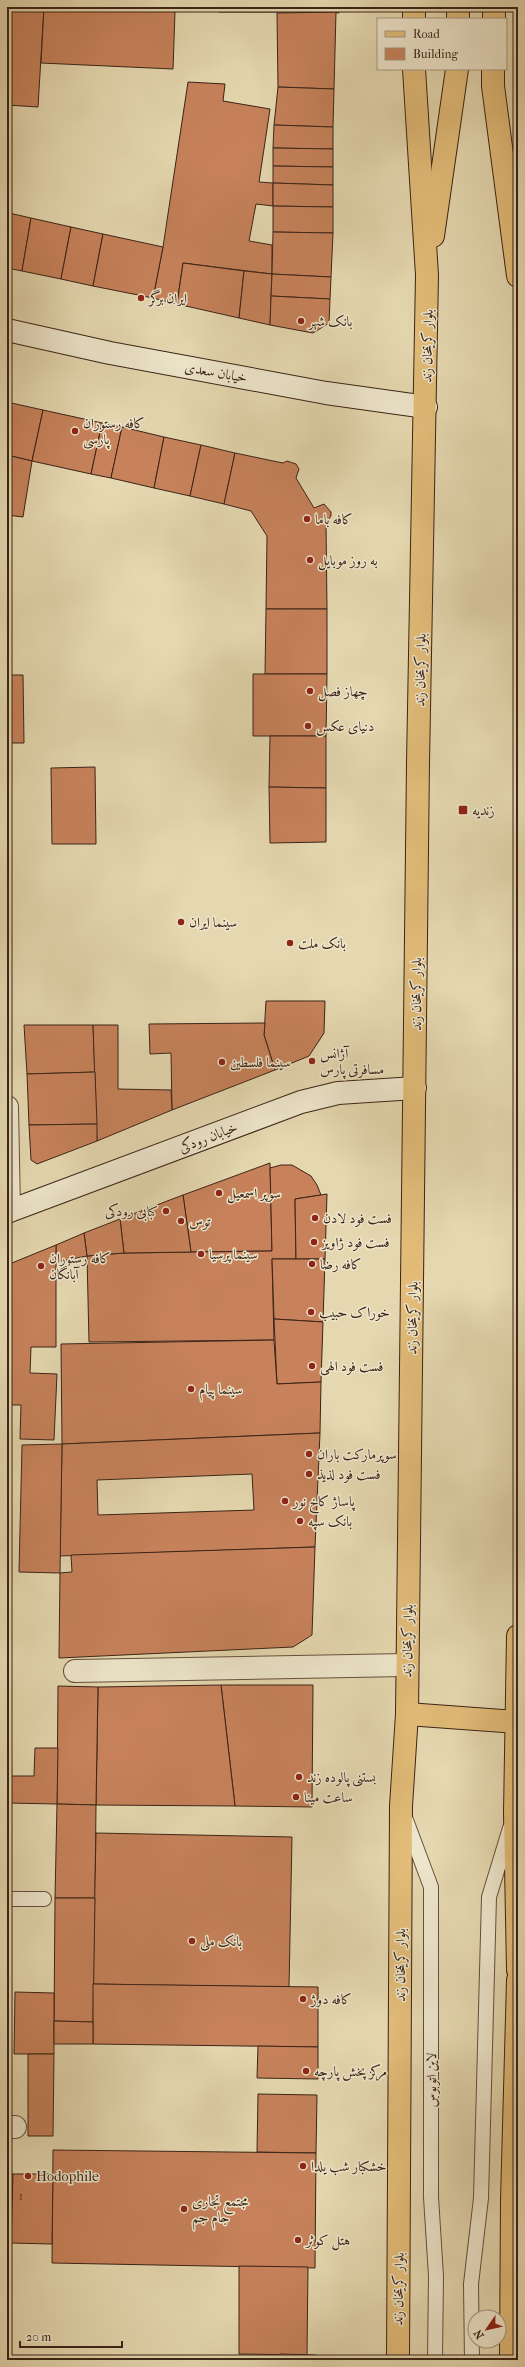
<svg xmlns="http://www.w3.org/2000/svg" width="525" height="2367" viewBox="0 0 525 2367" font-family="'IM FELL French Canon',Amiri,serif">
<style>
.building{fill:#c7825b;stroke:#3a2317;fill-rule:evenodd}
.lines{fill:none;stroke-linecap:round;stroke-linejoin:round}
.lane-casing{stroke:#65503d;stroke-width:16}
.street-casing{stroke:#65503d;stroke-width:24}
.secondary-casing{stroke:#3a2317;stroke-width:24}
.primary-casing{stroke:#3a2317;stroke-width:24}
.lane{stroke:#eee6cc;stroke-width:14}
.street{stroke:#eee6cc;stroke-width:22}
.secondary{stroke:#eee6cc;stroke-width:22}
.primary{stroke:#e2bc78;stroke-width:22}
.poi-dot{fill:#8f2418;stroke:#eee6cc;stroke-width:1.5}
.labels{text-anchor:middle;stroke-width:3;stroke-linejoin:round;paint-order:stroke}
.number-label{font-size:12px;fill:#5d3b28}
.poi-label{font-size:14px;fill:#3a2317;stroke:#eee6cc;text-anchor:start}
.street-label{font-size:14px;fill:#3a2317;stroke:#eee6cc}
</style>
<rect width="100%" height="100%" fill="#e5d8b0"/>
<filter id="stains"><feTurbulence type="fractalNoise" baseFrequency=".005" numOctaves="4"/><feColorMatrix values="0 0 0 0 .2 0 0 0 0 .09 0 0 0 0 .02 0 0 0 .5 -.17"/></filter>
<radialGradient id="worn" r=".72"><stop offset=".6" stop-color="#630" stop-opacity="0"/><stop offset="1" stop-color="#630" stop-opacity=".3"/></radialGradient>
<g class="building">
<polygon points="7,7 44,7 38,107 7,105"/>
<polygon points="44,7 169,7 169,11 175,12 173,69 41,63"/>
<rect x="219" y="7" width="97" height="5"/>
<polygon points="316,7 339,7 339,13 316,12"/>
<polygon points="336,12 334,89 278,87 277,13"/>
<polygon points="188,82 225,84 223,101 270,109 259,182 273,183 273,206 256,204 249,241 272,245 272,274 183,263 177,304 153,298 163,247"/>
<polygon points="278,87 334,89 333,127 274,125"/>
<polygon points="274,125 333,127 333,149 273,148"/>
<polygon points="273,148 333,149 333,167 273,166"/>
<polygon points="273,166 333,167 333,185 273,183"/>
<polygon points="273,183 333,185 333,207 273,206"/>
<polygon points="273,206 333,207 333,233 273,232"/>
<polygon points="9,213 31,218 22,271 7,268"/>
<polygon points="31,218 71,227 61,279 22,271"/>
<polygon points="71,227 103,234 93,286 61,279"/>
<polygon points="273,232 333,233 331,277 272,274"/>
<polygon points="103,234 163,247 153,298 93,286"/>
<polygon points="183,263 244,271 239,318 177,304"/>
<polygon points="244,271 272,274 270,325 239,318"/>
<polygon points="272,274 331,277 330,299 271,296"/>
<polygon points="271,296 330,299 329,323 313,333 270,325"/>
<polygon points="7,402 43,410 32,461 7,455"/>
<polygon points="43,410 102,423 91,474 32,461"/>
<polygon points="102,423 122,427 111,478 91,474"/>
<polygon points="122,427 164,437 154,488 111,478"/>
<polygon points="164,437 201,445 190,496 154,488"/>
<polygon points="201,445 235,453 224,504 190,496"/>
<polygon points="235,453 283,463 287,461 296,464 299,469 296,478 314,508 324,504 331,512 331,516 326,523 327,609 266,609 267,536 251,511 224,504"/>
<polygon points="7,455 32,461 23,517 7,515"/>
<polygon points="266,609 327,609 327,674 265,674"/>
<polygon points="253,674 327,674 326,736 253,736"/>
<polygon points="7,675 23,675 24,743 7,743"/>
<polygon points="270,736 326,736 326,788 269,787"/>
<polygon points="95,767 96,844 52,844 51,768"/>
<polygon points="269,787 326,788 326,842 270,843"/>
<polygon points="266,1001 325,1001 324,1033 309,1056 275,1070 264,1035"/>
<polygon points="265,1023 264,1035 275,1070 172,1110 171,1053 150,1054 149,1024"/>
<polygon points="24,1025 93,1025 95,1072 27,1074"/>
<polygon points="93,1025 118,1025 118,1089 171,1090 172,1110 97,1141"/>
<polygon points="95,1072 97,1124 29,1125 27,1074"/>
<polygon points="97,1124 97,1141 37,1164 31,1160 29,1125"/>
<polygon points="270,1163 272,1251 191,1252 183,1195"/>
<polygon points="281,1165 292,1165 311,1176 317,1185 321,1195 295,1199 296,1259 272,1259 274,1340 89,1342 87,1256 124,1253 272,1251 270,1168"/>
<polygon points="327,1194 325,1259 296,1259 295,1199"/>
<polygon points="183,1195 191,1252 124,1253 120,1219"/>
<polygon points="120,1219 124,1253 87,1256 84,1233"/>
<polygon points="84,1233 87,1256 56,1262 56,1245"/>
<polygon points="56,1245 56,1347 31,1347 30,1373 57,1374 54,1440 20,1439 21,1405 7,1405 7,1265"/>
<polygon points="272,1259 325,1259 323,1322 274,1319"/>
<polygon points="274,1319 323,1322 321,1382 277,1384"/>
<polygon points="274,1340 277,1384 321,1382 320,1433 62,1444 61,1344"/>
<path d="M320,1433L315,1547L60,1556L62,1444ZM252,1474L254,1510L98,1515L97,1480Z"/>
<polygon points="62,1444 60,1573 19,1572 22,1445"/>
<polygon points="315,1547 312,1635 293,1647 59,1658 60,1573 72,1572 71,1555"/>
<polygon points="221,1685 313,1685 312,1807 235,1806"/>
<polygon points="221,1685 235,1806 96,1805 98,1687"/>
<polygon points="58,1686 98,1687 96,1805 57,1804"/>
<polygon points="35,1748 58,1748 57,1804 7,1803 7,1776 34,1776"/>
<polygon points="57,1804 96,1805 95,1898 55,1898"/>
<polygon points="96,1833 292,1837 289,1987 93,1984"/>
<polygon points="55,1898 95,1898 93,2022 54,2021"/>
<polygon points="93,1984 318,1987 318,2047 93,2044"/>
<polygon points="15,1992 54,1993 54,2054 14,2054"/>
<polygon points="54,2021 93,2022 93,2044 54,2044"/>
<polygon points="258,2046 318,2047 318,2079 257,2078"/>
<polygon points="28,2054 54,2054 53,2136 28,2136"/>
<polygon points="258,2094 317,2095 316,2153 257,2152"/>
<polygon points="53,2150 316,2153 315,2268 52,2263"/>
<polygon points="7,2173 13,2174 11,2243 7,2242"/>
<polygon points="13,2174 53,2174 52,2244 11,2243"/>
<polygon points="239,2266 308,2267 307,2355 239,2354"/>
<polygon points="280,2354 316,2355 316,2360 280,2360"/>
</g>
<g class="lines">
<g class="lane-casing">
<g id="lane">
<polyline points="406,1820 431,1887 431,2197 436,2276 435,2360"/>
<polyline points="7,1899 44,1899"/>
<polyline points="472,2360 471,2284 481,2198 489,1897 510,1828"/>
</g>
</g>
<g class="street-casing">
<g id="street">
<polyline points="7,1107 9,1211"/>
<polyline points="75,1671 406,1665"/>
<polyline points="7,2127 15,2127"/>
</g>
</g>
<g class="secondary-casing">
<g id="secondary">
<polyline points="7,330 110,353 326,393 426,407"/>
<polyline points="7,1212 301,1102 338,1093 415,1088"/>
</g>
</g>
<g class="primary-casing">
<g id="primary">
<polyline points="414,7 414,19"/>
<polyline points="458,19 458,7"/>
<polyline points="494,19 494,7"/>
<polyline points="493,69 493,86 518,276"/>
<polyline points="433,236 457,69"/>
<polyline points="518,1636 515,1813 518,1970"/>
<polyline points="407,1714 517,1722"/>
<polyline points="398,2360 401,1806 407,1714 418,763 427,275 414,69"/>
<polyline points="511,2360 512,2200 518,1980"/>
</g>
</g>
<use href="#lane" class="lane"/>
<use href="#street" class="street"/>
<use href="#secondary" class="secondary"/>
<use href="#primary" class="primary"/>
</g>
<g class="poi-dot">
<circle cx="141" cy="298" r="4"/>
<circle cx="301" cy="321" r="4"/>
<circle cx="75" cy="431" r="4"/>
<circle cx="307" cy="519" r="4"/>
<circle cx="310" cy="560" r="4"/>
<circle cx="310" cy="691" r="4"/>
<circle cx="308" cy="726" r="4"/>
<rect x="458" y="805" width="10" height="10" rx="2"/>
<circle cx="181" cy="922" r="4"/>
<circle cx="290" cy="943" r="4"/>
<circle cx="312" cy="1061" r="4"/>
<circle cx="222" cy="1062" r="4"/>
<circle cx="219" cy="1193" r="4"/>
<circle cx="166" cy="1211" r="4"/>
<circle cx="315" cy="1218" r="4"/>
<circle cx="181" cy="1221" r="4"/>
<circle cx="314" cy="1242" r="4"/>
<circle cx="201" cy="1254" r="4"/>
<circle cx="312" cy="1264" r="4"/>
<circle cx="41" cy="1266" r="4"/>
<circle cx="311" cy="1312" r="4"/>
<circle cx="312" cy="1366" r="4"/>
<circle cx="191" cy="1389" r="4"/>
<circle cx="309" cy="1454" r="4"/>
<circle cx="309" cy="1474" r="4"/>
<circle cx="285" cy="1501" r="4"/>
<circle cx="300" cy="1521" r="4"/>
<circle cx="299" cy="1777" r="4"/>
<circle cx="296" cy="1797" r="4"/>
<circle cx="192" cy="1941" r="4"/>
<circle cx="303" cy="1999" r="4"/>
<circle cx="306" cy="2071" r="4"/>
<circle cx="303" cy="2166" r="4"/>
<circle cx="28" cy="2176" r="4"/>
<circle cx="184" cy="2209" r="4"/>
<circle cx="298" cy="2240" r="4"/>
</g>
<g class="labels">
<g class="number-label">
<text x="21" y="2200">1</text>
</g>
<g class="poi-label">
<text x="149" y="303">ایران برگر</text>
<text x="309" y="326">بانک شهر</text>
<text x="83" y="428">کافه رستوران<tspan x="83" dy="16">پارسی</tspan></text>
<text x="315" y="524">کافه باما</text>
<text x="318" y="565">به روز موبایل</text>
<text x="318" y="696">چهاز فصل</text>
<text x="316" y="731">دنیای عکس</text>
<text x="472" y="815">زندیه</text>
<text x="189" y="927">سینما ایران</text>
<text x="298" y="948">بانک ملت</text>
<text x="320" y="1058">آژانس<tspan x="320" dy="16">مسافرتی پارس</tspan></text>
<text x="230" y="1067">سینما فلسطین</text>
<text x="227" y="1198">سوپر اسمعیل</text>
<text x="158" y="1216" text-anchor="end">کبابی رودکی</text>
<text x="323" y="1223">فست فود لادن</text>
<text x="189" y="1226">توس</text>
<text x="322" y="1247">فست فود ژاویز</text>
<text x="209" y="1259">سینما پرسیا</text>
<text x="49" y="1263">کافه رستوران<tspan x="49" dy="16">آبانگان</tspan></text>
<text x="320" y="1269">کافه رضا</text>
<text x="319" y="1317">خوراک حبیب</text>
<text x="320" y="1371">فست فود الهی</text>
<text x="199" y="1394">سینما پیام</text>
<text x="317" y="1459">سوپرمارکت باران</text>
<text x="317" y="1479">فست فود لذیذ</text>
<text x="293" y="1506">پاساژ کاخ نور</text>
<text x="308" y="1526">بانک سپه</text>
<text x="307" y="1782">بستنی پالوده زند</text>
<text x="304" y="1802">ساعت مینا</text>
<text x="200" y="1946">بانک ملی</text>
<text x="311" y="2004">کافه دوژ</text>
<text x="314" y="2076">مرکز پخش پارچه</text>
<text x="311" y="2171">خشکبار شب یلدا</text>
<text x="36" y="2181">Hodophile</text>
<text x="192" y="2206">مجتمع تجاری<tspan x="192" dy="16">جام جم</tspan></text>
<text x="306" y="2245">هتل کوثر</text>
</g>
<g class="street-label">
<text transform="translate(427 346) rotate(-89)" y="5">بلوار کریمخان زند</text>
<text transform="translate(216 372) rotate(10)" y="5">خیابان سعدی</text>
<text transform="translate(420 670) rotate(-89)" y="5">بلوار کریمخان زند</text>
<text transform="translate(416 994) rotate(-90)" y="5">بلوار کریمخان زند</text>
<text transform="translate(208 1137) rotate(-21)" y="5">خیابان رودکی</text>
<text transform="translate(412 1318) rotate(-89)" y="5">بلوار کریمخان زند</text>
<text transform="translate(407 1641) rotate(-89)" y="5">بلوار کریمخان زند</text>
<text transform="translate(400 1965) rotate(-90)" y="5">بلوار کریمخان زند</text>
<text transform="translate(431 2080) rotate(-90)" y="5">لاین اتوبوس</text>
<text transform="translate(398 2289) rotate(-89)" y="5">بلوار کریمخان زند</text>
</g>
</g>
<rect width="525" height="2367" fill="none" stroke="#e5d8b0" stroke-width="24"/>
<rect x="8" y="8" width="509" height="2351" fill="none" stroke="#3a2317" stroke-width="2"/>
<rect x="12" y="12" width="501" height="2343" fill="none" stroke="#3a2317"/>
<rect x="377" y="18" width="130" height="52" fill="#eee6cc" stroke="#a69884"/>
<rect x="385" y="31" width="20" height="6" fill="#e2bc78" stroke="#a69884"/>
<text x="413" y="38" font-size="12" fill="#3a2317">Road</text>
<rect x="385" y="48" width="20" height="12" fill="#c7825b" stroke="#a69884"/>
<text x="413" y="58" font-size="12" fill="#3a2317">Building</text>
<g transform="translate(487 2329) rotate(236)"><circle r="19" fill="#eee6cc" stroke="#a69884"/>
<path d="M0-3L7 15L0 10L-7 15Z" fill="#8f2418"/>
<text y="-6" font-size="11" font-weight="bold" text-anchor="middle" fill="#3a2317">N</text>
</g>
<path d="M20 2341v6h102v-6" fill="none" stroke="#3a2317" stroke-width="2"/>
<text x="26" y="2341" font-size="12" fill="#3a2317" stroke="#eee6cc" stroke-width="3" paint-order="stroke">20 m</text>
<rect width="100%" height="100%" filter="url(#stains)"/>
<rect width="100%" height="100%" fill="url(#worn)"/>
</svg>
